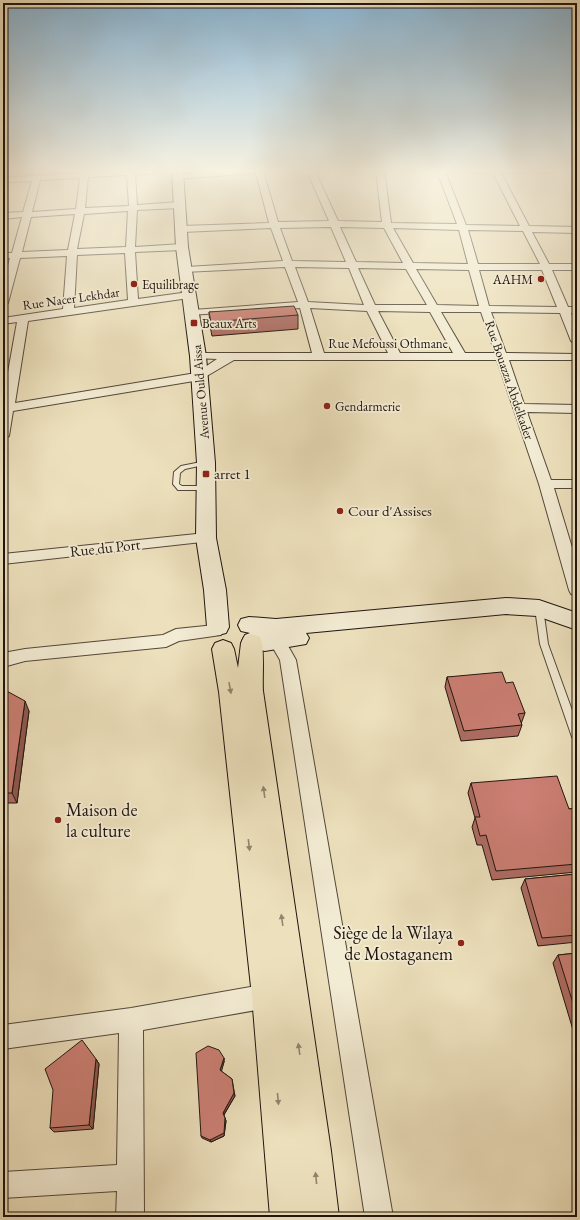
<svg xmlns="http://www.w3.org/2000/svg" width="580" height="1220" viewBox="0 0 580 1220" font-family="'EB Garamond',serif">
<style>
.green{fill:#b3c495;stroke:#6a6c52}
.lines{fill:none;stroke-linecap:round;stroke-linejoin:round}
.lane-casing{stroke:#53473a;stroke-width:2}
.street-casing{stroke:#53473a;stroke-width:2}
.secondary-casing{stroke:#20140e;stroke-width:2}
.highway-casing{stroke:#20140e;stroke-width:2}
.lane{fill:#f3ecd4;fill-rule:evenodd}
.street{fill:#f3ecd4;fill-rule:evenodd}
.secondary{fill:#f3ecd4;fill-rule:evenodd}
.highway{fill:#ede1bd;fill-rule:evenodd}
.wall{fill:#af6d64;stroke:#20140e}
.shaded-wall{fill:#8f5951;stroke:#20140e}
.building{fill:#cc7f74;stroke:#20140e}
.oneway{fill:#91856e}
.poi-dot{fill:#8f2418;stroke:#f3ecd4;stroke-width:1.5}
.labels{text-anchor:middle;stroke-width:3.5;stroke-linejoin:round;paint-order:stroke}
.far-poi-label{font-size:13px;fill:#20140e;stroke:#f3ecd4;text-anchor:start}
.far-street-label{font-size:13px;fill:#20140e;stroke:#f3ecd4}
.poi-label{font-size:15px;fill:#20140e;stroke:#f3ecd4;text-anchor:start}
.street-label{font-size:15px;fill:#20140e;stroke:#f3ecd4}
.near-poi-label{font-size:18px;fill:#20140e;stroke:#f3ecd4;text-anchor:start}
</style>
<rect width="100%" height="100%" fill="#ede1bd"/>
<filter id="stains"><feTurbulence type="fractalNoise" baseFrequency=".005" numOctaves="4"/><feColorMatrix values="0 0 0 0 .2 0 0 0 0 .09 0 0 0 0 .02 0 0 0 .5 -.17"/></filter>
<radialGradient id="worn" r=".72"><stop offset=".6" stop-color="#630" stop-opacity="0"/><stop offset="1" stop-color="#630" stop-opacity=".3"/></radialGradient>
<polygon class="green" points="57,171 57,175 6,177 7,173"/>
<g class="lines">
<g class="lane-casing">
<g id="lane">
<polygon points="206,461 208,462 208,464 185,469 180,473 179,484 182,486 208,486 209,488 208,490 178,490 173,484 174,472 181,466"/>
<polygon points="539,605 543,608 548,644 577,724 577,741 574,740 572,737 540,644 535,608"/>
</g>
</g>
<g class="street-casing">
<g id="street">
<path d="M117,171H158L154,173L135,175L137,205L180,202L184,205L180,208L137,210L135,247L182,244L187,247L182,250L135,252L138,299L189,292L194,295L189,298L28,321L15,403L196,373L217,359L194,358L192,356L194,354L198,353H312L300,308L189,315L188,313L193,310L298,302L285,267L184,272L182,270L187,267L283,261L271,228L182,232L177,229L182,226L269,223L256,173L177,179H174V175L226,171H263L278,222L329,221L307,171H315L338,221L382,222L376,171H384L391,223L457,224L437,171H445L466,225L520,226L493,173H470L466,171H557L553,173H501L529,226L577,227V233L532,232L549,264H577V270H552L568,307H577V313H571L577,328V344L571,341L560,313L491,312L506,353L577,354V360H509L524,404L577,405V413L527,412L551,480H577V488H554L577,564V596L571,594L569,590L539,484L497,360H234L200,380L13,411L9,436L3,440V400L17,322L3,324V318L63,309L67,256L20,258L8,303L3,306V284L10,258L3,259V253H12L22,217L3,219V213L23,212L32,181L3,182V178ZM127,175L129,206L85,208L88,177ZM80,178L76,209L32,212L40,180ZM128,211L126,247L77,249L84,214ZM75,214L68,250L22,252L31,217ZM331,227L346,262L292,261L280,228ZM340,227L384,228L403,263L356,262ZM393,228L459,230L468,264L413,263ZM468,230L523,231L540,264H478ZM125,253L128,300L74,308L77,255ZM295,267L349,268L364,305L308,302ZM358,268L406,269L427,305H375ZM416,269L469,270L479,306L437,305ZM479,270H542L557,307L489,306ZM310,308L367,311L388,353H324ZM378,311L430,312L453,353H400ZM441,312H481L495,353H465Z"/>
<polygon points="206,533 211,535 213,538 211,541 3,564 3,554"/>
<polygon points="215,625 221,627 223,631 221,635 179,641 166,647 25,661 3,667 3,653 25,649 163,635 176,629"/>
<polygon points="277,635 283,637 296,660 393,1217 365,1217 280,660 269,641 271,637"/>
<polygon points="268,984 276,988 280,996 276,1004 268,1008 143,1030 144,1217 116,1217 117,1191 3,1198 3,1172 117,1165 119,1033 3,1049 3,1025 131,1008"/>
</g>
</g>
<g class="secondary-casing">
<g id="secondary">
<polygon points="172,171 183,171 188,247 206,356 215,463 216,538 226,590 229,627 226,633 218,635 210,633 207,627 204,590 196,538 197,463 190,356 176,247"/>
<polygon points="506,598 539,600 577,613 577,630 537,616 506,614 306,633 309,638 306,644 265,651 245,647 242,641 245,635 250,633 241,631 238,625 241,619 249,617 276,619"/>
</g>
</g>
<g class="highway-casing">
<path id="highway" d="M252,634L260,637C265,646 262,678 263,691L331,1151L339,1217H270L252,996L219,692L212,649L215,643L223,640L231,643L234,649L238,668L241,643L244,637Z"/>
</g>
<use href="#lane" class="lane"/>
<use href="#street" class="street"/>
<use href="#secondary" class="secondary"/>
<use href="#highway" class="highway"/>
</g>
<g class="wall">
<polygon points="209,312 298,315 298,329 212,336 210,326"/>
<polygon points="447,677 506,683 525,713 521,724 522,725 518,736 461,741 445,687"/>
<polygon points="3,689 29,711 17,803 3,803"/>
<polygon points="471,783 569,809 577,808 577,872 492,880 482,845 477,845 472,827 475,818 468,793"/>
<polygon points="577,874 577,942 538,946 521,888 525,879"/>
<polygon points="577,953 577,1040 576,1040 553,963 558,955"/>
<polygon points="224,1058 224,1062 221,1071 232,1079 235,1096 224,1115 226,1121 224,1136 211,1142 202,1138 201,1136"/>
<polygon points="96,1059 99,1064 93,1129 54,1132 50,1128"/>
</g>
<g class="shaded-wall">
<polygon points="25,701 29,711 17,803 12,793"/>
<polygon points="224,1058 224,1062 221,1073 220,1070"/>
<polygon points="96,1059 99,1064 93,1129 89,1125"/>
<polygon points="234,1093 235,1096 223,1116 223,1113"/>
<polygon points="225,1118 226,1121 224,1136 211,1142 210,1140"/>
</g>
<g class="building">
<polygon points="294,306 298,315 211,322 209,312"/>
<polygon points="502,672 506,683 513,682 525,713 518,714 522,725 464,731 447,677"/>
<polygon points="3,689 25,701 12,793 3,793"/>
<polygon points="557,776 569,809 577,808 577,827 576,827 577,831 577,864 496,871 486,835 480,836 475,817 480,817 471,783"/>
<polygon points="577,874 577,935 542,938 525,879"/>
<polygon points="577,953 577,1016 558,955"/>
<polygon points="82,1040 96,1059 89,1125 50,1128 53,1090 45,1069"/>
<polygon points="208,1046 219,1050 224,1058 220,1070 232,1079 234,1093 223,1113 225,1118 224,1133 210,1140 201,1136 196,1053"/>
</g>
<defs><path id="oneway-solid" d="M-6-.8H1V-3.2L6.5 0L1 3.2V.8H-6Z"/></defs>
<g class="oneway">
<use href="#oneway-solid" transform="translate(230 688) rotate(80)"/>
<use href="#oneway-solid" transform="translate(264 792) rotate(-98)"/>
<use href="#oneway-solid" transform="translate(249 845) rotate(83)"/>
<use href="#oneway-solid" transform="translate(282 920) rotate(-98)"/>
<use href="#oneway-solid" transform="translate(299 1049) rotate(-98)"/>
<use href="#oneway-solid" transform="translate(278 1099) rotate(85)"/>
<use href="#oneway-solid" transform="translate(316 1178) rotate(-96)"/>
</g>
<linearGradient id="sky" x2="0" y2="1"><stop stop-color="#8ab7d6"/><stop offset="0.5" stop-color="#f7f2e1"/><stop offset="1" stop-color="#f7f2e1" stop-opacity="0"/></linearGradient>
<rect width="580" height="342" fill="url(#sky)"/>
<g class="poi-dot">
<circle cx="541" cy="279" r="4"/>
<circle cx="134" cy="284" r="4"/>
<rect x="190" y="319" width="8" height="8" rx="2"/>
<circle cx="327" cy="406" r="4"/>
<rect x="202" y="470" width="8" height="8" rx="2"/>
<circle cx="340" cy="511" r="4"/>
<circle cx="58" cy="820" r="4"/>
<circle cx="461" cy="943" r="4"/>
</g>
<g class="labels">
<g class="far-poi-label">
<text x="533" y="284" text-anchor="end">AAHM</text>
<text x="142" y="289">Equilibrage</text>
<text x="202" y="328">Beaux Arts</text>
<text x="335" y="411">Gendarmerie</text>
</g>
<g class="far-street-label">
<text transform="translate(71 298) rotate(-8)" y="5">Rue Nacer Lekhdar</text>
<text x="388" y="348">Rue Mefoussi Othmane</text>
<text transform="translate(510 380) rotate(71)" y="5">Rue Bouazza Abdelkader</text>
<text transform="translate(200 392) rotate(-95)" y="5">Avenue Ould Aissa</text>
</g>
<g class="poi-label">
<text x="214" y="479">arret 1</text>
<text x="348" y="516">Cour d'Assises</text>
</g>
<g class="street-label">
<text transform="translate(105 548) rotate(-6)" y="5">Rue du Port</text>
</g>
<g class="near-poi-label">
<text x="66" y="816">Maison de<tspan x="66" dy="21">la culture</tspan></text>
<text x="453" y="939" text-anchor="end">Siège de la Wilaya<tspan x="453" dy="21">de Mostaganem</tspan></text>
</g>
</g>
<rect width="580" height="1220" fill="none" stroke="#ede1bd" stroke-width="16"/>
<rect x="4" y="4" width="572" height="1212" fill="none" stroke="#20140e" stroke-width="2"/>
<rect x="8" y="8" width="564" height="1204" fill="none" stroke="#20140e"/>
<rect width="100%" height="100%" filter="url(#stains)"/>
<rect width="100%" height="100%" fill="url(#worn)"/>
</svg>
